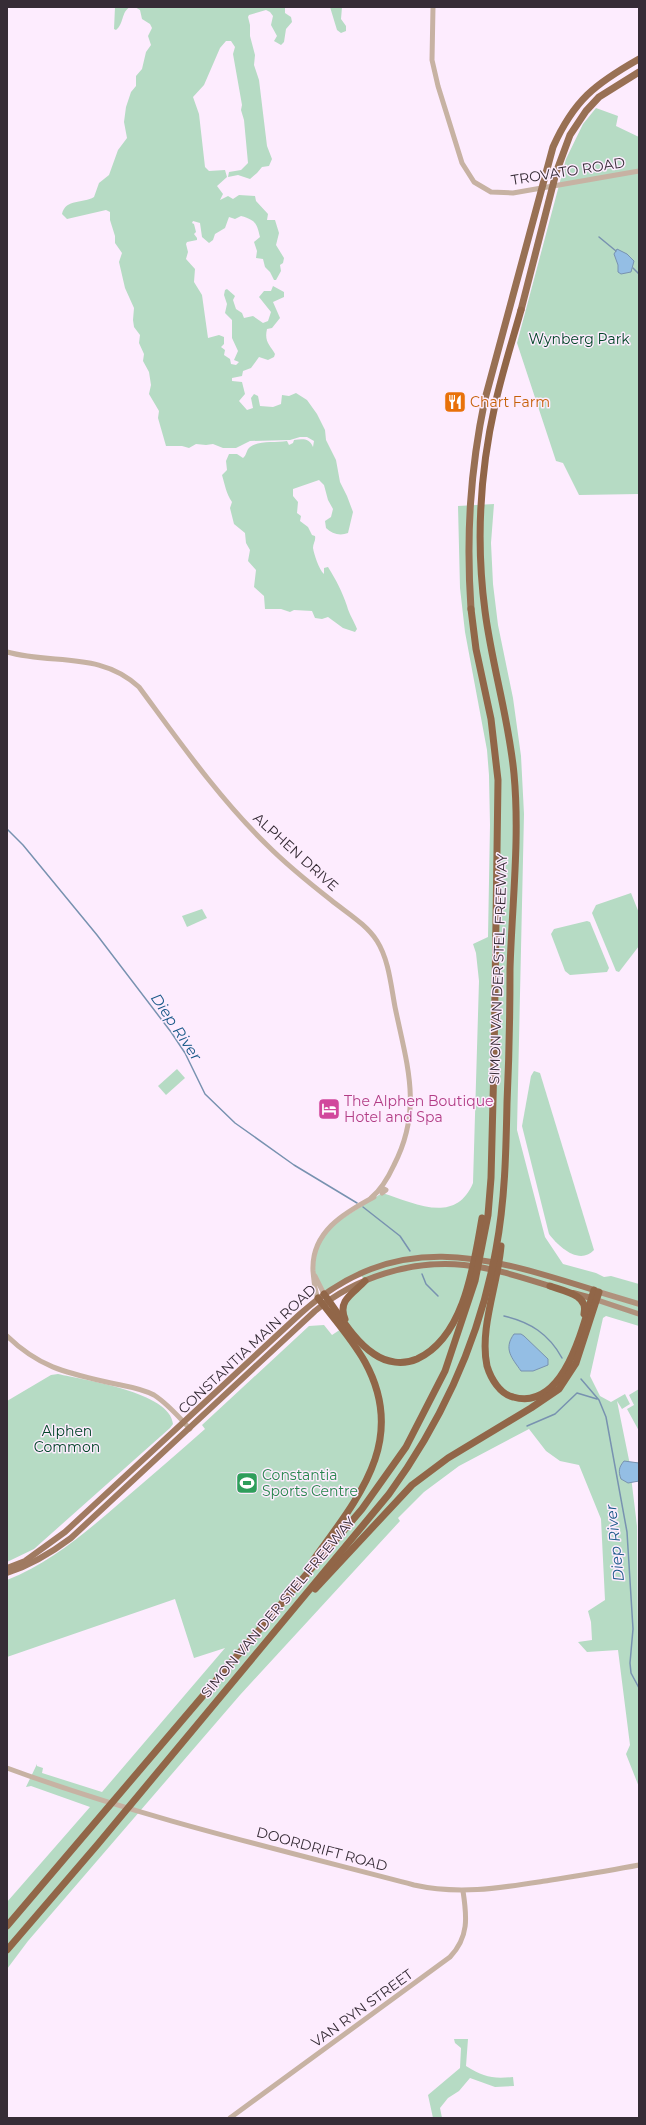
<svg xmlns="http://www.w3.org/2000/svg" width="646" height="2125" viewBox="0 0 646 2125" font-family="Montserrat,sans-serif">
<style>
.green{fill:#b6dbc4}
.water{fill:#94bee4;stroke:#7892b0}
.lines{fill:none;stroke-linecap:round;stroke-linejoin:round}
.stream{stroke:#7892b0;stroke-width:1.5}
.tertiary{stroke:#c7b2a3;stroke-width:5}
.secondary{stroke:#b0927d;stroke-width:5.5}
.primary{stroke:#a07a61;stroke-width:6}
.trunk{stroke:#987054;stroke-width:7}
.motorway{stroke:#916648;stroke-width:7}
.labels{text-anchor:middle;stroke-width:3;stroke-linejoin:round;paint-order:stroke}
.street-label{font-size:14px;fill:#362c36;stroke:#fdecfe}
.park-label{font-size:14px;fill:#004427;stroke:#fdecfe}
.food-label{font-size:14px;fill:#c56008;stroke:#fdecfe;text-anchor:start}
.hotel-label{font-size:14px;fill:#b23c85;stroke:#fdecfe;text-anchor:start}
.leisure-label{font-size:14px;fill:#27864d;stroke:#fdecfe;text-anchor:start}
.water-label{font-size:15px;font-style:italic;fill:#195988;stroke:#fdecfe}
</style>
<rect width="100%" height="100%" fill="#fdecfe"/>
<g class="green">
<path d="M115,7H130C121,12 124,24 116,30L114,29Z"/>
<path d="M135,7H303L285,8V13L291,17L292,22L286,29L284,42L281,45L274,41L277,36L271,25L273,16L270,12L266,10L249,15L248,17L250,25V36L255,55L254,65L259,80L267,146L272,159L269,166L262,167L257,173L250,179L238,175L228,177L229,172L241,170L248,163L244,120L241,110L242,105L233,54L235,47L231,41H226L220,48L204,85L193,97L199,114L205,167L209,171L225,170L227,177L217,186L223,194L220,200L228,196L233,199L239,195L255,196L256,201L268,214L267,220H275L279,233L276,245L284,258L283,263L280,265L281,271L276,280H274L270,272L265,267L263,259L256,258L257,251L254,242L260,237C257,224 256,220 241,216L235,219L229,217L225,228L215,234L213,240L209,243L202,237L200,223L193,221L192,223L194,224L196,232L194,234L197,238V240L187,242L186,244L188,252L186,259L195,269L194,282L202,295L208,338L219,335L224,337V344L221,347L225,350L224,355L230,359L231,364L236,365L239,362L234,360L238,351L232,338V320L225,313L227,304L224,295L225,290L227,289L235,296L233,300L236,309L242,313L244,318L253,316L263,323L268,321L271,312L259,297L264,291H271L273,286L284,292V297L273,302L280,318L272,328L267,329C264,342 270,345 275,354L274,357L268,360L259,357L251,368L243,371L242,376L232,378V381L242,382L245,394L239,401L247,410L253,408L251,398L254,394L258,396L260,406L273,407L281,404L282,395L289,396L296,393L307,400L317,414L325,430L326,440L336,460L340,482L347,496L353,512L348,533C340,536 332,534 326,528L325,521L331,517L333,509L328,500L324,485L319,480L293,489V496L298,502L297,513L301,516L300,521L308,527L312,535L315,536C316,541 313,543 313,548C314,554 319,570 324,574V568L328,567C336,580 342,591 347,606C349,614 354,621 357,629L355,632L343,628L328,617L322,619L315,618L312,611L294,610L290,612L281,609H265L264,596L254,587L256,570L248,561L250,550L246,543L245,533L234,524L230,508L232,502C226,493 225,485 222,475L227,470L226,461L229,454H237L243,458C247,455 246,450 250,447C260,440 275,443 287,441L289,445L293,443L294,440C303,439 309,438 313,447L314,441L307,437H300L290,440L250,441L236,448H223L213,444L206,445L196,444L189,448L182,446H166L158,418L159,411L149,394L151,385L149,372L143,361L144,354L139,343L140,335L134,327L133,320L134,308L125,288L119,262L122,253L115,243V236L110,220V212L106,210L67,219L62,214C66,198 83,204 94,197L99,183L109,175L118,150L127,138L124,122L126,107L131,92L136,86V76L142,69L146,52L151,45L148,36L152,28L150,24L142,19L140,10Z"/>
<polygon points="330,7 342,7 341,19 346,26 346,31 341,33 337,30"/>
<polygon points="596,108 618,116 616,126 639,137 639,494 579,495 563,463 556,461 517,343 566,159 583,124"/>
<path d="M494,504L491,543L493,584L498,625L513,698L521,756L524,814L517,1130L545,1237L563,1264L596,1273L604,1277L611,1276L639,1284V1326L606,1316L603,1318L590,1376L600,1396L611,1402L625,1394L630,1404L622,1409L617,1401L629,1460L637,1526L639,1787L626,1754L630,1745L618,1650L587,1652L578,1642L592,1640L591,1622L588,1611L605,1600L601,1519L579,1465L560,1461L546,1451L529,1429L459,1466L424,1492L398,1518L400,1521L240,1695L28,1941L7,1969V1902L90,1807L31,1786L26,1787L37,1764V1766L43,1768L42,1773L102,1792L225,1648L194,1658L175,1599L7,1657V1580C52,1562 86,1532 122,1501C150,1477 178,1453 205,1429L202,1425L309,1326L324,1325L332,1335L347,1325L343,1307L365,1281L360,1274L324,1294L313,1273V1257L328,1228L382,1193C413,1202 455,1226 473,1183L479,981L476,953L473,944L488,937L490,825L489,775L487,750L465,632L460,588L458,506Z"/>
<polygon points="631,893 639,913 639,946 619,972 616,971 592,913 596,905"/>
<polygon points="202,909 207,918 187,927 182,916"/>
<polygon points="587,921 590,922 609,968 607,972 570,975 565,971 551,934 554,929"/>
<polygon points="177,1069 185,1078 166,1095 158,1086"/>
<path d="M534,1071L540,1073L594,1250C579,1266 558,1246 549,1234L522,1126L531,1076Z"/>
<path d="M58,1374C83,1380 171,1392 173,1424L170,1428L34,1549L7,1562V1401L51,1375Z"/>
<polygon points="639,1389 639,1431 627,1409 634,1405 629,1395"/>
<path d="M454,2039H468L466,2066C484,2077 492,2079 513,2077L514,2086L495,2087L470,2078L459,2091L448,2098L440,2108L442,2118H433L428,2095L460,2068L461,2048L455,2043Z"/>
</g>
<g class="water">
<polygon points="617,249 627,254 634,261 631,272 621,274 618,272 618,265 614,254"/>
<path d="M514,1334H521L524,1336L548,1359V1365L533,1371H521C512,1358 503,1349 514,1334Z"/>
<path d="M624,1461L639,1463V1481L628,1483L621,1479C618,1471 619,1467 624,1461Z"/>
</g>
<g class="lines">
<g class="stream">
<polyline points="599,237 616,251"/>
<polyline points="633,268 639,274"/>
<polyline points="7,829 23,845 97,935 171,1032 185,1053 205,1094 235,1123 294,1165 357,1203"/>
<polyline points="363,1207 400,1236 410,1251"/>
<polyline points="422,1274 426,1284 438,1296"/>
<path d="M504,1316C530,1322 549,1334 562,1358"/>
<polyline points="581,1379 599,1400 606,1417 627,1532 633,1629 630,1663 631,1673 639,1688"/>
<polyline points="527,1426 555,1414 577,1393 597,1399"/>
</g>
<g class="tertiary">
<polyline points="433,7 432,60 438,86 462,163 474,182 491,192 513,193 639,171"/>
<path d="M7,652C54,665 100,651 139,687C179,741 218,797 267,845C287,865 308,882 331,900C347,913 366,924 377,941C389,960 391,986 395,1007C407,1065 423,1109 394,1165C388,1178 382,1189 371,1198"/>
<polyline points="382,1188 386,1190 382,1193"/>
<polyline points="315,1276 324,1294"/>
<path d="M318,1298C314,1289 314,1280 313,1271C311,1232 344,1213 374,1197"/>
<path d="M7,1336C40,1368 67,1373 111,1383C125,1386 141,1388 154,1395C168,1404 179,1417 190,1429"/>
<path d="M7,1768C140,1817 277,1849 414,1885C459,1895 500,1888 545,1881C576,1876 608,1871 639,1865"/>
<path d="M230,2118L450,1957C469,1937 467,1917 463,1891"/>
</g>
<g class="secondary">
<polyline points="599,1292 639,1304"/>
<polyline points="597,1300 639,1314"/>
</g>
<g class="primary">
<polyline points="573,1293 595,1299"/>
<path d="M7,1568L25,1561L65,1532L300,1314C397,1227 486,1256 597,1291"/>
<path d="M7,1573C31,1565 51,1553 71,1538L315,1311C356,1277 411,1260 464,1265C494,1268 524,1278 553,1287"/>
</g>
<g class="trunk">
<polyline points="521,310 556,173 570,135 586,111 599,97 639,72"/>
<path d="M471,609C466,536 470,471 485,399L553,147C574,100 595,84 639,59"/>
</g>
<g class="motorway">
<path d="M501,1246C498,1284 479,1329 487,1366C491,1379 500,1394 513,1397C565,1412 583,1325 594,1290"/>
<path d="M550,1286C564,1291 589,1295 584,1314"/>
<path d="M324,1294C339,1314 353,1340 374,1354C387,1363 403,1365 417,1359C465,1337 474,1263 482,1218"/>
<path d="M345,1319C337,1300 354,1293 365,1281"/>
<path d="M312,1562C356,1500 409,1442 365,1362C352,1339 334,1319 318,1298"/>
<polyline points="315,1589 412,1485 448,1458 531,1408 559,1389 576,1363 599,1292"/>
<polyline points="7,1926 362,1509 406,1447 445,1371 475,1281 488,1215 491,1178 494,1061 498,780 491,719 476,649 471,609"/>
<path d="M7,1950L98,1844L389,1494C442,1421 480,1338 496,1249C505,1201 506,1152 507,1103C509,1059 510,1014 510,969C512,904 520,838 514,774C509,719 492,666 485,611C476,543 480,472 495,405C502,373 512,342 521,310"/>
</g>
</g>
<defs>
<g id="restaurant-square" transform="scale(1.15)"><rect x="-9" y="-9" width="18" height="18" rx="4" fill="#e8710a" stroke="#fdecfe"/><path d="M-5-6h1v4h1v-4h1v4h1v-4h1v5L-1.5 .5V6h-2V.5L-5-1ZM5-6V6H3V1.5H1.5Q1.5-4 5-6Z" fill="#fff"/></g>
<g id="hotel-square" transform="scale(1.15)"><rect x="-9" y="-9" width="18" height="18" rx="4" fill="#d1479c" stroke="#fdecfe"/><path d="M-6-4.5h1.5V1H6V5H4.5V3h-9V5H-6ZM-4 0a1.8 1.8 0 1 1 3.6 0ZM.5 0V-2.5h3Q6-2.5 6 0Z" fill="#fff"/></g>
<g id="stadium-square" transform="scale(1.15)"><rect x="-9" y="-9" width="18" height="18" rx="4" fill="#2e9e5b" stroke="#fdecfe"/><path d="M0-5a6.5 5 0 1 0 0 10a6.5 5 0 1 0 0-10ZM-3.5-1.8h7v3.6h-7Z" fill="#fff"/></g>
</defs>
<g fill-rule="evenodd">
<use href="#restaurant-square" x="455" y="402"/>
<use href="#hotel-square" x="329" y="1109"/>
<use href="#stadium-square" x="247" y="1483"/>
</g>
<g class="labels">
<g class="street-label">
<text transform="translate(568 171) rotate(-9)" y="5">TROVATO ROAD</text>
<text transform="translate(296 852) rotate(42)" y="5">ALPHEN DRIVE</text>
<text transform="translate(498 969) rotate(-88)" y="5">SIMON VAN DER STEL FREEWAY</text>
<text transform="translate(247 1349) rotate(-43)" y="5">CONSTANTIA MAIN ROAD</text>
<text transform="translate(278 1607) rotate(-50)" y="5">SIMON VAN DER STEL FREEWAY</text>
<text transform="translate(322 1849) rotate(15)" y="5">DOORDRIFT ROAD</text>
<text transform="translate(362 2008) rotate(-36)" y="5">VAN RYN STREET</text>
</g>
<g class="park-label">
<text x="579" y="344">Wynberg Park</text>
<text x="67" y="1436">Alphen<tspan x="67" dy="16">Common</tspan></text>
</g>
<g class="food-label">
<text x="470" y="407">Chart Farm</text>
</g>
<g class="hotel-label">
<text x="344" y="1106">The Alphen Boutique<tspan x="344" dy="16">Hotel and Spa</tspan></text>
</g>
<g class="leisure-label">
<text x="262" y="1480">Constantia<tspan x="262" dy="16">Sports Centre</tspan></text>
</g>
<g class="water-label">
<text transform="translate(176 1027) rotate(56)" y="5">Diep River</text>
<text transform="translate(615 1543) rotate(-96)" y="5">Diep River</text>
</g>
</g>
<rect width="646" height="2125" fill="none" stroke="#362c36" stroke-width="16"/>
</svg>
